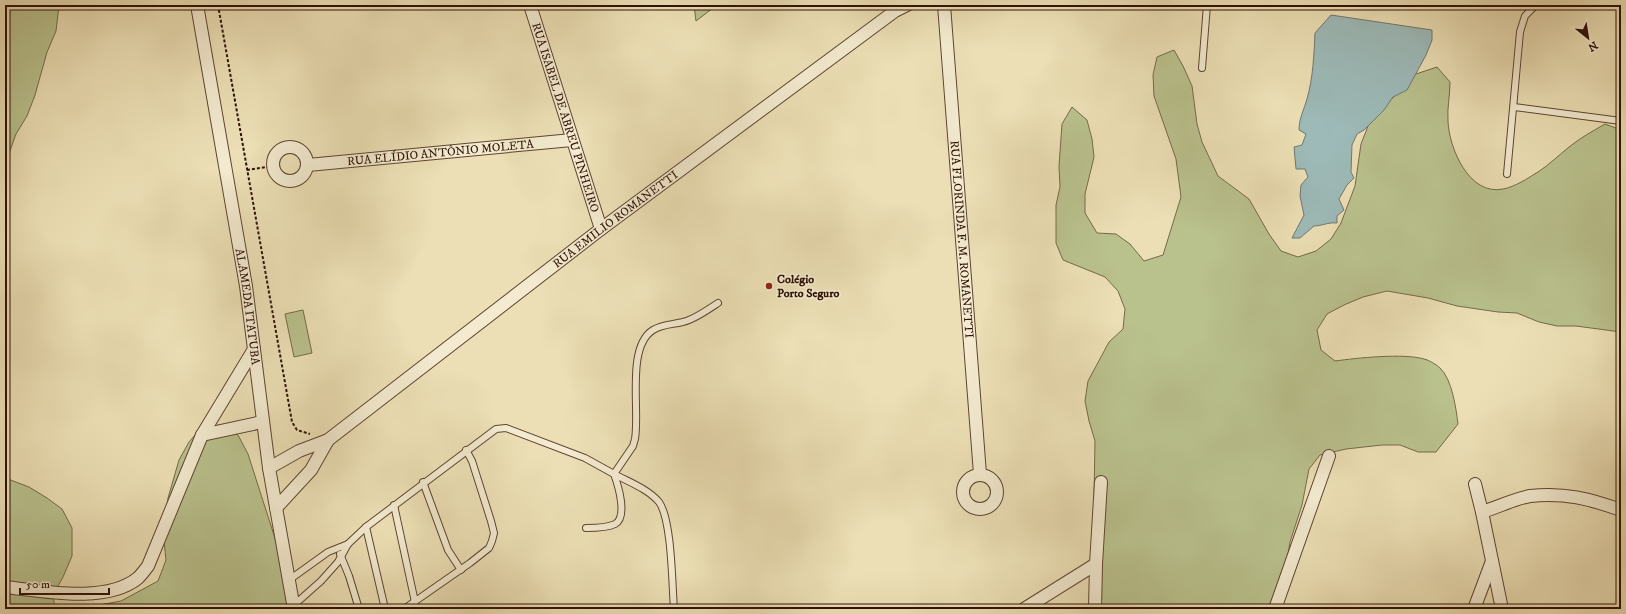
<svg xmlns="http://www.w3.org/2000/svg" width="1626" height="614" viewBox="0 0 1626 614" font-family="'IM FELL DW Pica',serif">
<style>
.green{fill:#b9c18d;stroke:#746a49}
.water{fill:#9dbab8;stroke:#717770}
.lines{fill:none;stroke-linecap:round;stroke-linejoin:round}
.lane-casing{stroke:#5e4531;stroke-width:8}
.street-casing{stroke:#5e4531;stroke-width:14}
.path{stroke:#2e1205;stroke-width:2;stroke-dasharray:3 2;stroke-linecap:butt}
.lane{stroke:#f3eacf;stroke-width:6}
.street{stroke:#f3eacf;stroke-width:12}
.poi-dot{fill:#8f2418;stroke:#f3eacf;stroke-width:1.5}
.labels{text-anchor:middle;stroke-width:3.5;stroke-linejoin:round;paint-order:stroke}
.street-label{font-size:12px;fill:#2e1205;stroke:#f3eacf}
.poi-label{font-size:12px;font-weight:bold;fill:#2e1205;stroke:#f3eacf;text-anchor:start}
</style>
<rect width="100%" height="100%" fill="#ecdfb5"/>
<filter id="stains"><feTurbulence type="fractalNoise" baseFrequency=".005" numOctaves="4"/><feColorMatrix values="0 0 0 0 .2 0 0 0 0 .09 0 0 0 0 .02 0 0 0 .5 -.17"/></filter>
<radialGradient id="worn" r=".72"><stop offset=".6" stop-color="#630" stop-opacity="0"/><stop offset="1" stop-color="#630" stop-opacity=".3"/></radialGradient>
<g class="green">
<polygon points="5,5 59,5 56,31 47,52 35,95 27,116 16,134 7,159 5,160"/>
<polygon points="694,5 717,5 696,21"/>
<path d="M1174,50L1183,66L1192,86L1197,124L1202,142L1218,176L1249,199L1269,234L1281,251L1298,257L1316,251L1331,239L1341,223L1355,186L1361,144L1370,121L1416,74L1437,67L1450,82C1450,95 1447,108 1448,121C1449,148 1469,196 1503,189C1515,187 1528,178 1538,172C1550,164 1559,155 1569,147C1580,138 1593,131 1605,124L1621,130V332L1576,326H1557L1539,322L1517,313L1498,312L1457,306L1428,298L1387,291L1363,297L1344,305L1327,314L1317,330L1321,350L1335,361C1357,358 1403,353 1424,359C1429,360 1437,365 1440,368C1452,379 1456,408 1458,424L1436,452H1418L1400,445H1382L1346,449L1320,455L1309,469L1302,505L1290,542L1287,560L1273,609H1092L1095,441L1089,421L1085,401L1088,381L1109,342L1123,329L1125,309L1118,291L1105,277L1063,260L1056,243V205L1060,187L1059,166L1062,124L1072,107L1087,120L1092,139L1094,157L1085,194V213L1097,233L1116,234L1130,244L1144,261L1163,255L1181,197L1176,159L1154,96L1153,75L1157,57Z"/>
<polygon points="303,310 312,353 294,357 285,314"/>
<polygon points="220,425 238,435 248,454 296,604 295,609 93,609 99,605 121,601 158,581 166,560 164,541 165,521 168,498 179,460 189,442 201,428"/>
<polygon points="8,479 29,487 47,498 62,509 72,528 72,556 63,577 53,595 55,609 5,609 5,480"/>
</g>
<path class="water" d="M1331,15L1432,30V40L1426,55L1407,90L1393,97L1384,110L1364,130L1357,134L1352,145L1351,172L1354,178L1347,185L1339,199L1344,210L1337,216V223C1328,222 1322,226 1314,226L1300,238H1292L1304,215L1300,196L1301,185L1308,177L1305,169H1296L1294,147L1302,145L1306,134L1299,130C1299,118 1304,110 1307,99C1313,78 1314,55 1315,33Z"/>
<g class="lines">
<g class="lane-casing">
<g id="lane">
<polyline points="1202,68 1207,5"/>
<polyline points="1514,107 1621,121"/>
<polyline points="1507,174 1520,32 1525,16 1536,5"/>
<polyline points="423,482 448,550 461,570"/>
<polyline points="394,505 415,602"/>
<polyline points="366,527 385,609"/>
<polyline points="340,554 349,576 359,609"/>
<polyline points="289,580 328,552 348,544"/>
<path d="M294,605L321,581L338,562L348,544L366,527L496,429L506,428L585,458L614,474C618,485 628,517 615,524C607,528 595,528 586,528"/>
<polyline points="404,609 470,563 489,548 492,541 494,533 491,521 472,461 466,450"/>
<path d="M674,609C672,585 672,520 659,502C648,489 629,482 614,474L633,446L635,439C640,410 626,347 653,330C664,323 677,325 689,320C699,316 709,309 718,303"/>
</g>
</g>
<g class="street-casing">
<g id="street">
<path id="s1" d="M197,5L246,286L269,468L294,609"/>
<path id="s2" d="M530,5L601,229"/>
<path id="s3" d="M944,5L980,474"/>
<circle cx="290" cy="164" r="17"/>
<path id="s4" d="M308,165L572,140"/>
<polyline points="202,435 262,422"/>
<path id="s5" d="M269,468L299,451L328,440L601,229L895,11L907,5"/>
<circle cx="980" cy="492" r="17"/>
<polyline points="1475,484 1482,512 1502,609"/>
<polyline points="276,508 311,470 328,440"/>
<path d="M1482,512C1498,507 1514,499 1530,496C1564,492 1590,499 1621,510"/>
<path d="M5,587C43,591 106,604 138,578C142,574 145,570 148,566L202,435L254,349"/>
<polyline points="1024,609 1096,564"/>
<polyline points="1095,609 1096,564 1101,482"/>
<polyline points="1275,609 1329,456"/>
<polyline points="1474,609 1492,561"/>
</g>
</g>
<g class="path">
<polyline points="218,5 292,422 297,430 310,434"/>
<polyline points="247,170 273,166"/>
</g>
<use href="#lane" class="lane"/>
<use href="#street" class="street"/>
</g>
<circle class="poi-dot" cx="769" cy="286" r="4"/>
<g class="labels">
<g class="street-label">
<text dy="4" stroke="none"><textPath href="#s2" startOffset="118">RUA ISABEL DE ABREU PINHEIRO</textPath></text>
<text dy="4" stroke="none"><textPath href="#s4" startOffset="133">RUA ELÍDIO ANTÔNIO MOLETA</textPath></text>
<text dy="4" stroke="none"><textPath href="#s5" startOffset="428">RUA EMILIO ROMANETTI</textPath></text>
<text dy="4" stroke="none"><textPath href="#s3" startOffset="235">RUA FLORINDA F. M. ROMANETTI</textPath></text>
<text dy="4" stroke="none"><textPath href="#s1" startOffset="306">ALAMEDA ITATUBA</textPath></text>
</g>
<g class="poi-label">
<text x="777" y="283">Colégio<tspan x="777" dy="14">Porto Seguro</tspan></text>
</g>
</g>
<rect width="1626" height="614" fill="none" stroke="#ecdfb5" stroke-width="20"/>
<rect x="6" y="6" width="1614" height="602" fill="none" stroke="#2e1205" stroke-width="2"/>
<rect x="10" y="10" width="1606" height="594" fill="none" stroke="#2e1205"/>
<g transform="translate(1588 38) rotate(150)" stroke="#f3eacf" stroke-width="3" paint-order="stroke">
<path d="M0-3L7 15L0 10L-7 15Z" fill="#2e1205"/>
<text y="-6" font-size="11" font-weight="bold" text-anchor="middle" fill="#2e1205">N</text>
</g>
<path d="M20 588v6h89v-6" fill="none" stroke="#2e1205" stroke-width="2"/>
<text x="26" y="588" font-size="12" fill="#2e1205" stroke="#f3eacf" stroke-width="3" paint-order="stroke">50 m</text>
<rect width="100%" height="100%" filter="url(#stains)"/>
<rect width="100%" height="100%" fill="url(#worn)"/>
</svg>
